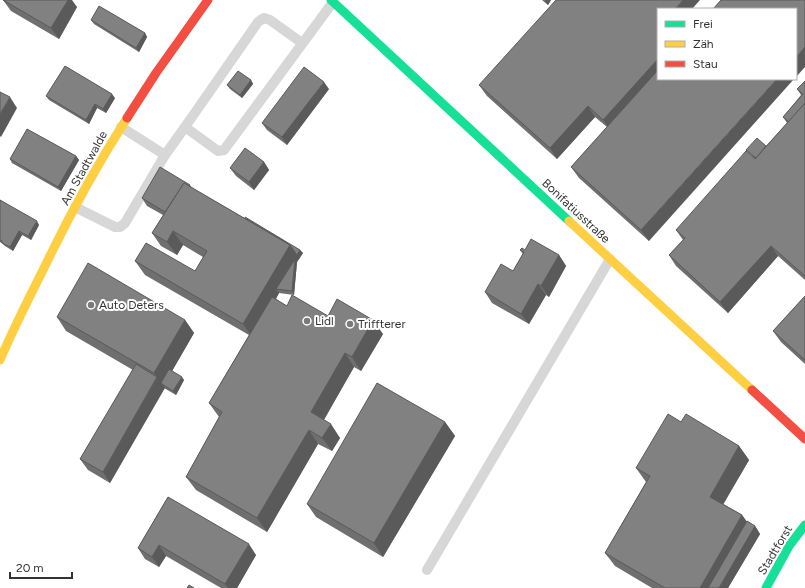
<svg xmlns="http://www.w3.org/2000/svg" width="805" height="588" viewBox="0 0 805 588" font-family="Figtree,sans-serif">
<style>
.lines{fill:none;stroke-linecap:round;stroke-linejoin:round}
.lane{stroke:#d7d7d7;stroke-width:10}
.fast{stroke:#16e098;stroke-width:9}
.slow{stroke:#ffcf43;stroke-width:9}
.jam{stroke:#f24e42;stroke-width:9}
.wall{fill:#6f6f6f}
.shaded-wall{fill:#5a5a5a}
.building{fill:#818181;stroke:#5a5a5a}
.poi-dot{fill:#7a7a7a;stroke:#fff;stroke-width:1.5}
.labels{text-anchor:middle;stroke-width:4;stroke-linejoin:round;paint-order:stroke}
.street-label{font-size:12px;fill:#333;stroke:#fff}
.poi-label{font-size:12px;fill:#333;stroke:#fff;text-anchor:start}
</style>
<rect width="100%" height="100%" fill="#fff"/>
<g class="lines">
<g class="lane">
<polyline points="121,127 165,155 185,127 218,151 224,150 333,2"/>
<polyline points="185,127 258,22 264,18 270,20 302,43"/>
<polyline points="75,207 115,227 120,227 125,223 165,155"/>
<polyline points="427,570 610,259"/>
</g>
<g class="fast">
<polyline points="331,0 569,221"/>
<polyline points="766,588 789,546 805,525"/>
</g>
<g class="slow">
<polyline points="569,221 752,390"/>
<path d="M0,360C14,327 30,296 46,264C70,214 97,165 127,118"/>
</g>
<g class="jam">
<polyline points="127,118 156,73 208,0"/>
<polyline points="752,390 805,439"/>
</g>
</g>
<g class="wall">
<polygon points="3,0 77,7 59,39 11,11"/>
<polygon points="542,0 551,0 548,5"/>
<polygon points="658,9 649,241 579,178 571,167 607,127 595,117 557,159 487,96 479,85"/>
<polygon points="91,20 145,33 147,37 139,52 94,24"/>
<polygon points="251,80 253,84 242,98 230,89 227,85"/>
<polygon points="805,81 805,280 778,256 728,313 676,266 669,255 683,240 676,230 755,159 746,150 766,146 787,123 783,117 801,95 797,89"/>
<polygon points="329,89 287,145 267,130 262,123"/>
<polygon points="46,96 115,98 106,113 97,108 89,124 49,100"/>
<polygon points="76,156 79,160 61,191 12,163 10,159"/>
<polygon points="264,162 269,170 254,190 236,176 230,168"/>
<polygon points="190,185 192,188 300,250 303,253 297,262 294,295 279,293 276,299 287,306 328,316 383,334 361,371 354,367 324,420 340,438 332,451 318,444 267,532 196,490 186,477 219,417 209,403 249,335 145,275 135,261 195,271 203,257 183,245 177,255 161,246 152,233 163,215 147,206 142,198"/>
<polygon points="0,200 39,225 31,240 22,235 13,251 5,246 3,244 0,242"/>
<polygon points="520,250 525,250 559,255 566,266 549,297 546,295 529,324 492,303 485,292 513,271 523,254"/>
<polygon points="805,296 805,364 781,342 773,331"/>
<polygon points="57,317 185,320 194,333 172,371 184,380 176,395 164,388 110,483 88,470 80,459 133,370 66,331"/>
<polygon points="445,422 455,436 383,557 316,517 307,504"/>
<polygon points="681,422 739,446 749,460 723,504 742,515 747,522 755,526 760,534 728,588 652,588 615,566 605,553 646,482 636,468"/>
<polygon points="168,497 256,555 237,588 221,588 166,556 159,567 145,559 138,548"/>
</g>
<g class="shaded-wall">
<polygon points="68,0 72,0 77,7 59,39 51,28"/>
<polygon points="546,0 551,0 548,5 545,1"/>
<polygon points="683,0 700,0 692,9 675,9"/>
<polygon points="145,33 147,37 139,52 136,48"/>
<polygon points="805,47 805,67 796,77 796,57"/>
<polygon points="658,59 658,78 611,131 603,120"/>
<polygon points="777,79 794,79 649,241 641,230"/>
<polygon points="251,80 253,84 242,98 240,95"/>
<polygon points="324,82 329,89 287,145 282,137"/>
<polygon points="112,94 115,98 106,113 103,109"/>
<polygon points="10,97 17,108 1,137 0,136 0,114"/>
<polygon points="95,104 97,108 89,124 86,120"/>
<polygon points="588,106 595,117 557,159 550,148"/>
<polygon points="76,156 79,160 61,191 58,187"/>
<polygon points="264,162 269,170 254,190 249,182"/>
<polygon points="37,221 39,225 31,240 28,236"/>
<polygon points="19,231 22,235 13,251 10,247"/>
<polygon points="173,231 183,245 177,255 167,242"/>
<polygon points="290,245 300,250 303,253 297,262 294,295 292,291 276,289 279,293 253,338 243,324"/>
<polygon points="771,246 778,256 728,313 720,302"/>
<polygon points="559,255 566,266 549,297 541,286"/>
<polygon points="538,284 546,295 529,324 521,314"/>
<polygon points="185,320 194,333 164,385 162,384 165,388 110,483 103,472 157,378 154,373"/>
<polygon points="373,320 383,334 361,371 352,357"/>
<polygon points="345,353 354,367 320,426 311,412"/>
<polygon points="182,377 184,380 176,395 173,391"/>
<polygon points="445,422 455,436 383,557 374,543"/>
<polygon points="331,424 340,438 332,451 322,438"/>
<polygon points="309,430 318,444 267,532 257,518"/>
<polygon points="739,446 749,460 720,510 710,497"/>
<polygon points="742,515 752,529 718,588 700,588"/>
<polygon points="755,526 760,534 728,588 719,588"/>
<polygon points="249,544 256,555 237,588 228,588 225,584"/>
<polygon points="159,545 166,556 159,567 152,557"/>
</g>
<g class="building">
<polygon points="3,0 68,0 51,28"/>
<polygon points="556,0 683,0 675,9 658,9 658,28 657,29 658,29 658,59 603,120 588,106 550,148 479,85"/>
<polygon points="721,0 805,0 805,47 796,57 796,9 713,9"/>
<polygon points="99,6 145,33 136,48 91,20"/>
<polygon points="65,66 112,94 103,109 95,104 86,120 46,96"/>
<polygon points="304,67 324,82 282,137 262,123"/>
<polygon points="658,70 658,79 777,79 641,230 571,167"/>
<polygon points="238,71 251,80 240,95 227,85"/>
<polygon points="805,81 805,103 789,122 783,117 803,94 797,89"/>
<polygon points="0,92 10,97 0,114"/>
<polygon points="805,103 805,276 771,246 720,302 669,255 685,238 676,230 746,151 755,159"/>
<polygon points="27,129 76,156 58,187 10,159"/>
<polygon points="757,138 766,146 756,158 746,150"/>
<polygon points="245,148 264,162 249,182 230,168"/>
<polygon points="160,167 190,185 189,186 184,183 165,212 142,198"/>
<polygon points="184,183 290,245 243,324 135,261 146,243 195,271 207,251 173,231 167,242 152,233"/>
<polygon points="0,200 37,221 28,236 19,231 10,247 2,243 2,241 0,240"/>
<polygon points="245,217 300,250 297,255 290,245 245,218"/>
<polygon points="531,239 559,255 541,286 538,284 521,314 485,292 501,264 513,271 524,252 520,250 522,248 525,250"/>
<polygon points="295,259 292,291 276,289"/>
<polygon points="88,263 185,320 154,373 57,317"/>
<polygon points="292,295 328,316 337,299 373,320 352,357 345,353 311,412 331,424 322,438 309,430 257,518 186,477 222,412 209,403 272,297 287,306"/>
<polygon points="805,296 805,360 773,331"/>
<polygon points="136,364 157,377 103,472 80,459"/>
<polygon points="169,369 182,377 173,391 162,384 161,383"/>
<polygon points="377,383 445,422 374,543 307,504"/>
<polygon points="668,414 681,422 686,414 739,446 710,497 742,515 700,588 665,588 605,553 650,476 636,468"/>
<polygon points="168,497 249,544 225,584 159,545 152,557 138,548"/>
<polygon points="747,521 755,526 719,588 708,588"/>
<polygon points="189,585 194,588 187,588"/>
</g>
<g class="poi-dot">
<circle cx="91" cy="305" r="4"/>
<circle cx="307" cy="321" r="4"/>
<circle cx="350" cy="324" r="4"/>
</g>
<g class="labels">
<g class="street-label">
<text transform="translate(84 168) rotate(-61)" y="4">Am Stadtwalde</text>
<text transform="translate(576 211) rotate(43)" y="4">Bonifatiusstraße</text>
<text transform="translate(775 550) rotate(-59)" y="4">Stadtforst</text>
</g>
<g class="poi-label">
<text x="99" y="309">Auto Deters</text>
<text x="315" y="325">Lidl</text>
<text x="358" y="328">Triffterer</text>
</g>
</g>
<rect x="657" y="8" width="140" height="72" fill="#ffffff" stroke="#adadad"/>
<rect x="665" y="21" width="20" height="6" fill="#16e098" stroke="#adadad"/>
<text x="693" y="28" font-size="12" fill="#333333">Frei</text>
<rect x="665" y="41" width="20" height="6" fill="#ffcf43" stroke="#adadad"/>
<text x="693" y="48" font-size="12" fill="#333333">Zäh</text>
<rect x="665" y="61" width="20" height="6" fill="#f24e42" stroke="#adadad"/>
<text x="693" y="68" font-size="12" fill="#333333">Stau</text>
<path d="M10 572v6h62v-6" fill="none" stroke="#333333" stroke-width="2"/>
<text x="16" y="572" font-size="12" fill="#333333" stroke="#ffffff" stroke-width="3" paint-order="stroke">20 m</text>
</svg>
